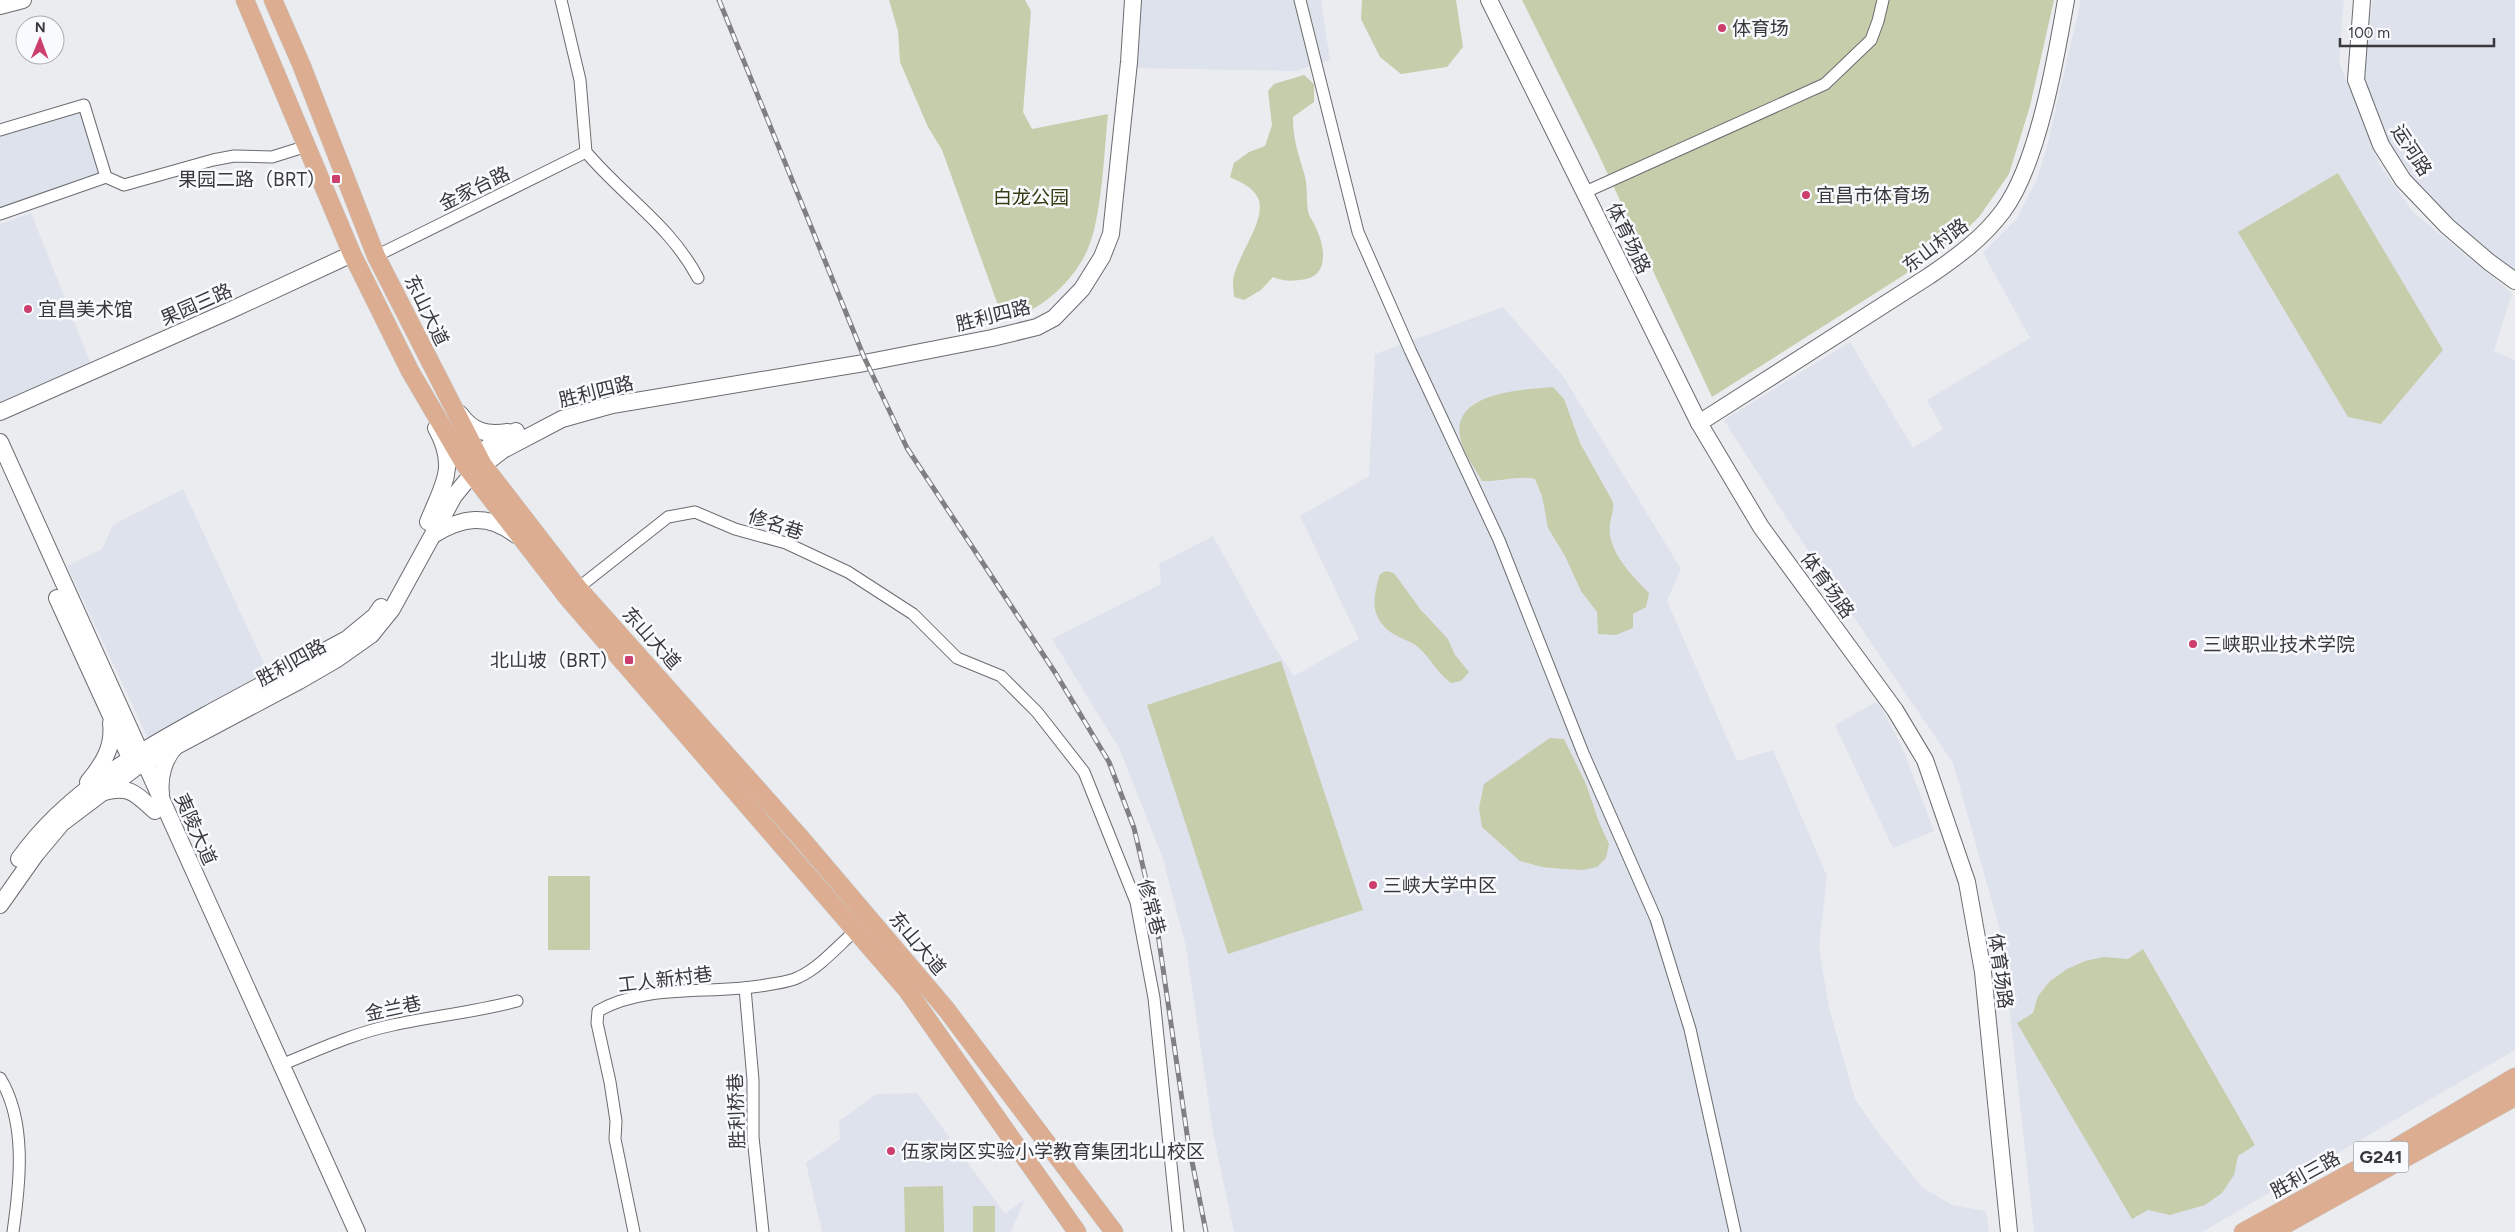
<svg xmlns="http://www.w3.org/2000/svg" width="2515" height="1232" viewBox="0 0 2515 1232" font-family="Figtree,'Noto Sans SC',sans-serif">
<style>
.built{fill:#dee2ed}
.green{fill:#c6cdab}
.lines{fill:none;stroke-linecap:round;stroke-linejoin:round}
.street-casing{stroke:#6a6c6f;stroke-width:13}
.secondary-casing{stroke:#6a6c6f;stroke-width:18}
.primary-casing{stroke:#c8c8c8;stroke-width:19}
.street{stroke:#fff;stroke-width:11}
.secondary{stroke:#fff;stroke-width:16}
.primary{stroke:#dcad90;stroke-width:18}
.rail-casing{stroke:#808083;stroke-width:5}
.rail{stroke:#f8fafe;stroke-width:3;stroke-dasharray:9;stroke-linecap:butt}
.poi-dot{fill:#cc3e6c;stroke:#f8fafe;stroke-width:2}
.labels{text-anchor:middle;stroke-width:5;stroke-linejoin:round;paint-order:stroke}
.shield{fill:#f8fafe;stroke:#727376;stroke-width:1}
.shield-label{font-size:18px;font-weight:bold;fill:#39393b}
.poi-label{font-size:19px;fill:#39393b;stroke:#f8fafe;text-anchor:start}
.street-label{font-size:19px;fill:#39393b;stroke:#f8fafe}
.park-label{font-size:19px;fill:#373d12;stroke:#f8fafe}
</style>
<rect width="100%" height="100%" fill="#ebecf0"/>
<g class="built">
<polygon points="1138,0 1321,0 1330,60 1295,71 1134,68"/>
<polygon points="2081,0 2344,0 2339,62 2379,164 2413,212 2512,293 2494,351 2515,360 2515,1050 2202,1232 2034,1232 2001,934 1953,763 1791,525 1724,420 1850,342 1913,448 1943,429 1927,400 2030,338 1983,253 2016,220 2037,179 2047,147"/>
<polygon points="2373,0 2515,0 2515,278 2452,225 2383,144 2359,79"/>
<polygon points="82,109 104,176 0,212 0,135"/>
<polygon points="31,213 91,364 0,403 0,224"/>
<polygon points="1503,307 1563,376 1681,569 1667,601 1737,761 1773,750 1827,876 1819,947 1829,1008 1855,1099 1879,1134 1923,1188 1952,1205 1986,1211 1989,1232 1234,1232 1213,1132 1186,947 1163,859 1120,750 1052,639 1161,584 1159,564 1213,536 1274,646 1294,676 1359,639 1300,516 1369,476 1375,354"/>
<polygon points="183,489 268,672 148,738 67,566 102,549 113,525"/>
<polygon points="1876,702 1882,709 1902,747 1934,831 1893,848 1835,725"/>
<polygon points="917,1093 1005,1214 1025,1199 1011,1232 822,1232 806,1163 840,1139 839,1121 877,1094"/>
</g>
<g class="green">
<path d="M889,0H1025L1031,11L1023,112L1032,129L1108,114C1104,151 1102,219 1087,251C1076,275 1053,299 1029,311C1022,315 1012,316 1003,319L942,150L928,127L900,62L898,31Z"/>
<polygon points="1362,0 1456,0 1463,47 1447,67 1401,74 1380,57 1361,19"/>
<polygon points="1522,0 2054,0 2030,106 2009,174 1979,217 1957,238 1915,268 1712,397 1596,149"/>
<path d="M1304,75L1314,84V102L1293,117C1293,139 1298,153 1304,173C1308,185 1306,198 1308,211C1309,217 1314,222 1316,228C1324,244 1330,274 1306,279C1293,281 1285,282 1273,277L1261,290L1244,300L1234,297C1234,293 1233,287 1233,282C1235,257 1268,220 1258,198C1253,187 1240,182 1230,177L1234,163L1249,152L1265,146L1272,125L1268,91L1274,84Z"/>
<polygon points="2338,173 2443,350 2381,424 2348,417 2238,232"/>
<path d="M1553,387L1564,399L1580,443L1613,502C1614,511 1611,516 1610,524C1606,551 1633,576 1649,593L1646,607L1633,614V628L1616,635L1598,634L1597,612L1581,591L1565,556L1548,528L1542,496L1535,479C1517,475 1501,482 1482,481C1475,469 1466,456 1462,444C1444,392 1522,390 1553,387Z"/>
<path d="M1386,571L1394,573L1420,609L1448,639L1455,655L1469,672L1461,681L1451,683C1438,674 1431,659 1419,648C1412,641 1401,639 1392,633C1369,617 1373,597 1380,574Z"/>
<polygon points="1281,661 1363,910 1228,954 1147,705"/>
<polygon points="1550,738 1564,739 1586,784 1599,822 1609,844 1606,858 1597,867 1583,870 1563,869 1542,867 1520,861 1482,827 1479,808 1484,784"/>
<rect x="548" y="876" width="42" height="74"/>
<polygon points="2143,949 2255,1145 2238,1156 2234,1175 2222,1193 2205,1205 2170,1215 2148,1210 2132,1219 2017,1023 2033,1013 2038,996 2050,981 2067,969 2085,961 2104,957 2128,959"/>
<polygon points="943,1186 944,1232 905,1232 904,1187"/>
<rect x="973" y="1206" width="22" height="26"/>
</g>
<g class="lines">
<g class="street-casing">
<g id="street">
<path d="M561,0L580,80L586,152C624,197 670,225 698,278"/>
<polyline points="1300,0 1358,232 1410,350 1499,540 1583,753 1656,919 1690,1029 1735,1232"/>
<polyline points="0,130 84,105 106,177 124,185 213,160 234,156 272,157 307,146"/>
<polyline points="1592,189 1825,84 1871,40 1878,21 1883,0"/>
<polyline points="0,214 106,177"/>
<polyline points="376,256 586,152"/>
<polyline points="578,588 668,517 695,512 735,529 786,543 848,572 913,614 957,658 1001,676 1037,712 1084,772 1136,902 1154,998 1178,1232"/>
<polyline points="745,988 753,1080 753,1137 763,1232"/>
<path d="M281,1065C318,1050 354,1033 393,1025C434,1016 476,1012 517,1001"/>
<path d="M0,1078C27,1122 20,1183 13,1232"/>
<path d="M634,1232L615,1139L616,1121L610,1082L597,1023L598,1011C646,983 712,995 766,985C777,983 790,982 799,977C820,967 838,946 855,931"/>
</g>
</g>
<g class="secondary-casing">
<g id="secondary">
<polyline points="1489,0 1699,423 1761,527 1895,710 1925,760 1967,882 1983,972 2009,1232"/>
<polyline points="2362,0 2356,80 2381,145 2403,180 2447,226 2489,262 2515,281"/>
<polyline points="0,6 23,0"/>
<polyline points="0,412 231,310 352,254"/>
<path d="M460,414C473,432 486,435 508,432"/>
<path d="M1699,423L1929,276C1957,257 1983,238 2003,211C2038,164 2056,58 2066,0"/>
<polyline points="0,442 357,1232"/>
<polyline points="468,462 496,441 516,431"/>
<path d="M428,522C443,484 458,468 436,428"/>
<path d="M433,535C462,517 488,513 516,535"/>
<polyline points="57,598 131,760"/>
<path d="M88,782C103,764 114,747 111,723"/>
<path d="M104,792C130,785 136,794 155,811"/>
<path d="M161,794C159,777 164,758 176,746"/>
<path d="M19,859C68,790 141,751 213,711C258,687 302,663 347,639L375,616L381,607"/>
<polyline points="0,905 36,854 62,823 135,768 299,681 337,659 371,635 392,609 454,496 472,474 503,450 562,419 612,405 864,363 992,338 1037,327 1054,318 1082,289 1102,257 1111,234 1129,62 1133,0"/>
</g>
</g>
<g class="primary-casing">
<g id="primary">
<polyline points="245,0 352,254 410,371 465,465 567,597 907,990 1077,1232"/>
<polyline points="273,0 301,64 376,256 483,465 578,588 800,837 946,1009 1114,1232"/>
<polyline points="2243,1232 2394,1149 2515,1077"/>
<polyline points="2272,1232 2515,1097"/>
</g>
</g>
<use href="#street" class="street"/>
<use href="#secondary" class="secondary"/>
<use href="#primary" class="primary"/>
<g class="rail-casing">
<polyline id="rail" points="719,0 864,357 907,448 1056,674 1109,762 1134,828 1157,927 1188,1141 1206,1232"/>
</g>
<use href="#rail" class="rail"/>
</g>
<g class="poi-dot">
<circle cx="1722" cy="28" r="5"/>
<rect x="331" y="174" width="10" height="10" rx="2.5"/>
<circle cx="1806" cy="195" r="5"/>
<circle cx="28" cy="309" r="5"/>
<circle cx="2193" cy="644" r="5"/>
<rect x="624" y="655" width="10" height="10" rx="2.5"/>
<circle cx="1373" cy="885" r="5"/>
<circle cx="891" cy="1151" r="5"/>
</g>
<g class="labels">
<rect class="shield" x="2353.5" y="1141.5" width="55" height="31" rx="4"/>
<g class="shield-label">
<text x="2381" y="1163">G241</text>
</g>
<g class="poi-label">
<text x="1732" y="35">体育场</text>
<text x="326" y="186" text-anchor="end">果园二路（BRT）</text>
<text x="1816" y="202">宜昌市体育场</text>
<text x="38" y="316">宜昌美术馆</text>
<text x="2203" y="651">三峡职业技术学院</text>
<text x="619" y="667" text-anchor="end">北山坡（BRT）</text>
<text x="1383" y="892">三峡大学中区</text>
<text x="901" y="1158">伍家岗区实验小学教育集团北山校区</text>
</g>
<g class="street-label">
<text transform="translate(2412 150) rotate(57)" y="7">运河路</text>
<text transform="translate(474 188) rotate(-26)" y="7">金家台路</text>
<text transform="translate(1629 238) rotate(64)" y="7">体育场路</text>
<text transform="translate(1935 245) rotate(-37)" y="7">东山村路</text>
<text transform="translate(196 304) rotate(-24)" y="7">果园三路</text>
<text transform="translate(427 310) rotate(64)" y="7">东山大道</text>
<text transform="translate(993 315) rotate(-14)" y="7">胜利四路</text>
<text transform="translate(596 391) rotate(-14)" y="7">胜利四路</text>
<text transform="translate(776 524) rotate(18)" y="7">修名巷</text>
<text transform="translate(1828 585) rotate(54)" y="7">体育场路</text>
<text transform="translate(652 638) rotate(48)" y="7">东山大道</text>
<text transform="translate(291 662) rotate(-29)" y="7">胜利四路</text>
<text transform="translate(196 829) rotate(66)" y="7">夷陵大道</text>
<text transform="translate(1152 907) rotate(75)" y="7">修常巷</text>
<text transform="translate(918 943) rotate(50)" y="7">东山大道</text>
<text transform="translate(2001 971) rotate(82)" y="7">体育场路</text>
<text transform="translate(665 979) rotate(-7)" y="7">工人新村巷</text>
<text transform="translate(393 1008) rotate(-12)" y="7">金兰巷</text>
<text transform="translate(736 1111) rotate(-92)" y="7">胜利桥巷</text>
<text transform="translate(2305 1174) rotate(-29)" y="7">胜利三路</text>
</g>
<g class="park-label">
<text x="1031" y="204">白龙公园</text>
</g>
</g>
<g transform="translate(40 40) rotate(1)"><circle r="24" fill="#f8fafe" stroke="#acadb0"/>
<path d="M0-4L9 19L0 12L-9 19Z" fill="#cc3e6c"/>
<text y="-8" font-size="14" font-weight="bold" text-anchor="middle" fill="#39393b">N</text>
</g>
<path d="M2340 38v8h154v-8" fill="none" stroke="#39393b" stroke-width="2.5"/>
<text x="2348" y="38" font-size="15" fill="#39393b" stroke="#f8fafe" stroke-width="4" paint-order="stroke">100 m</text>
</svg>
